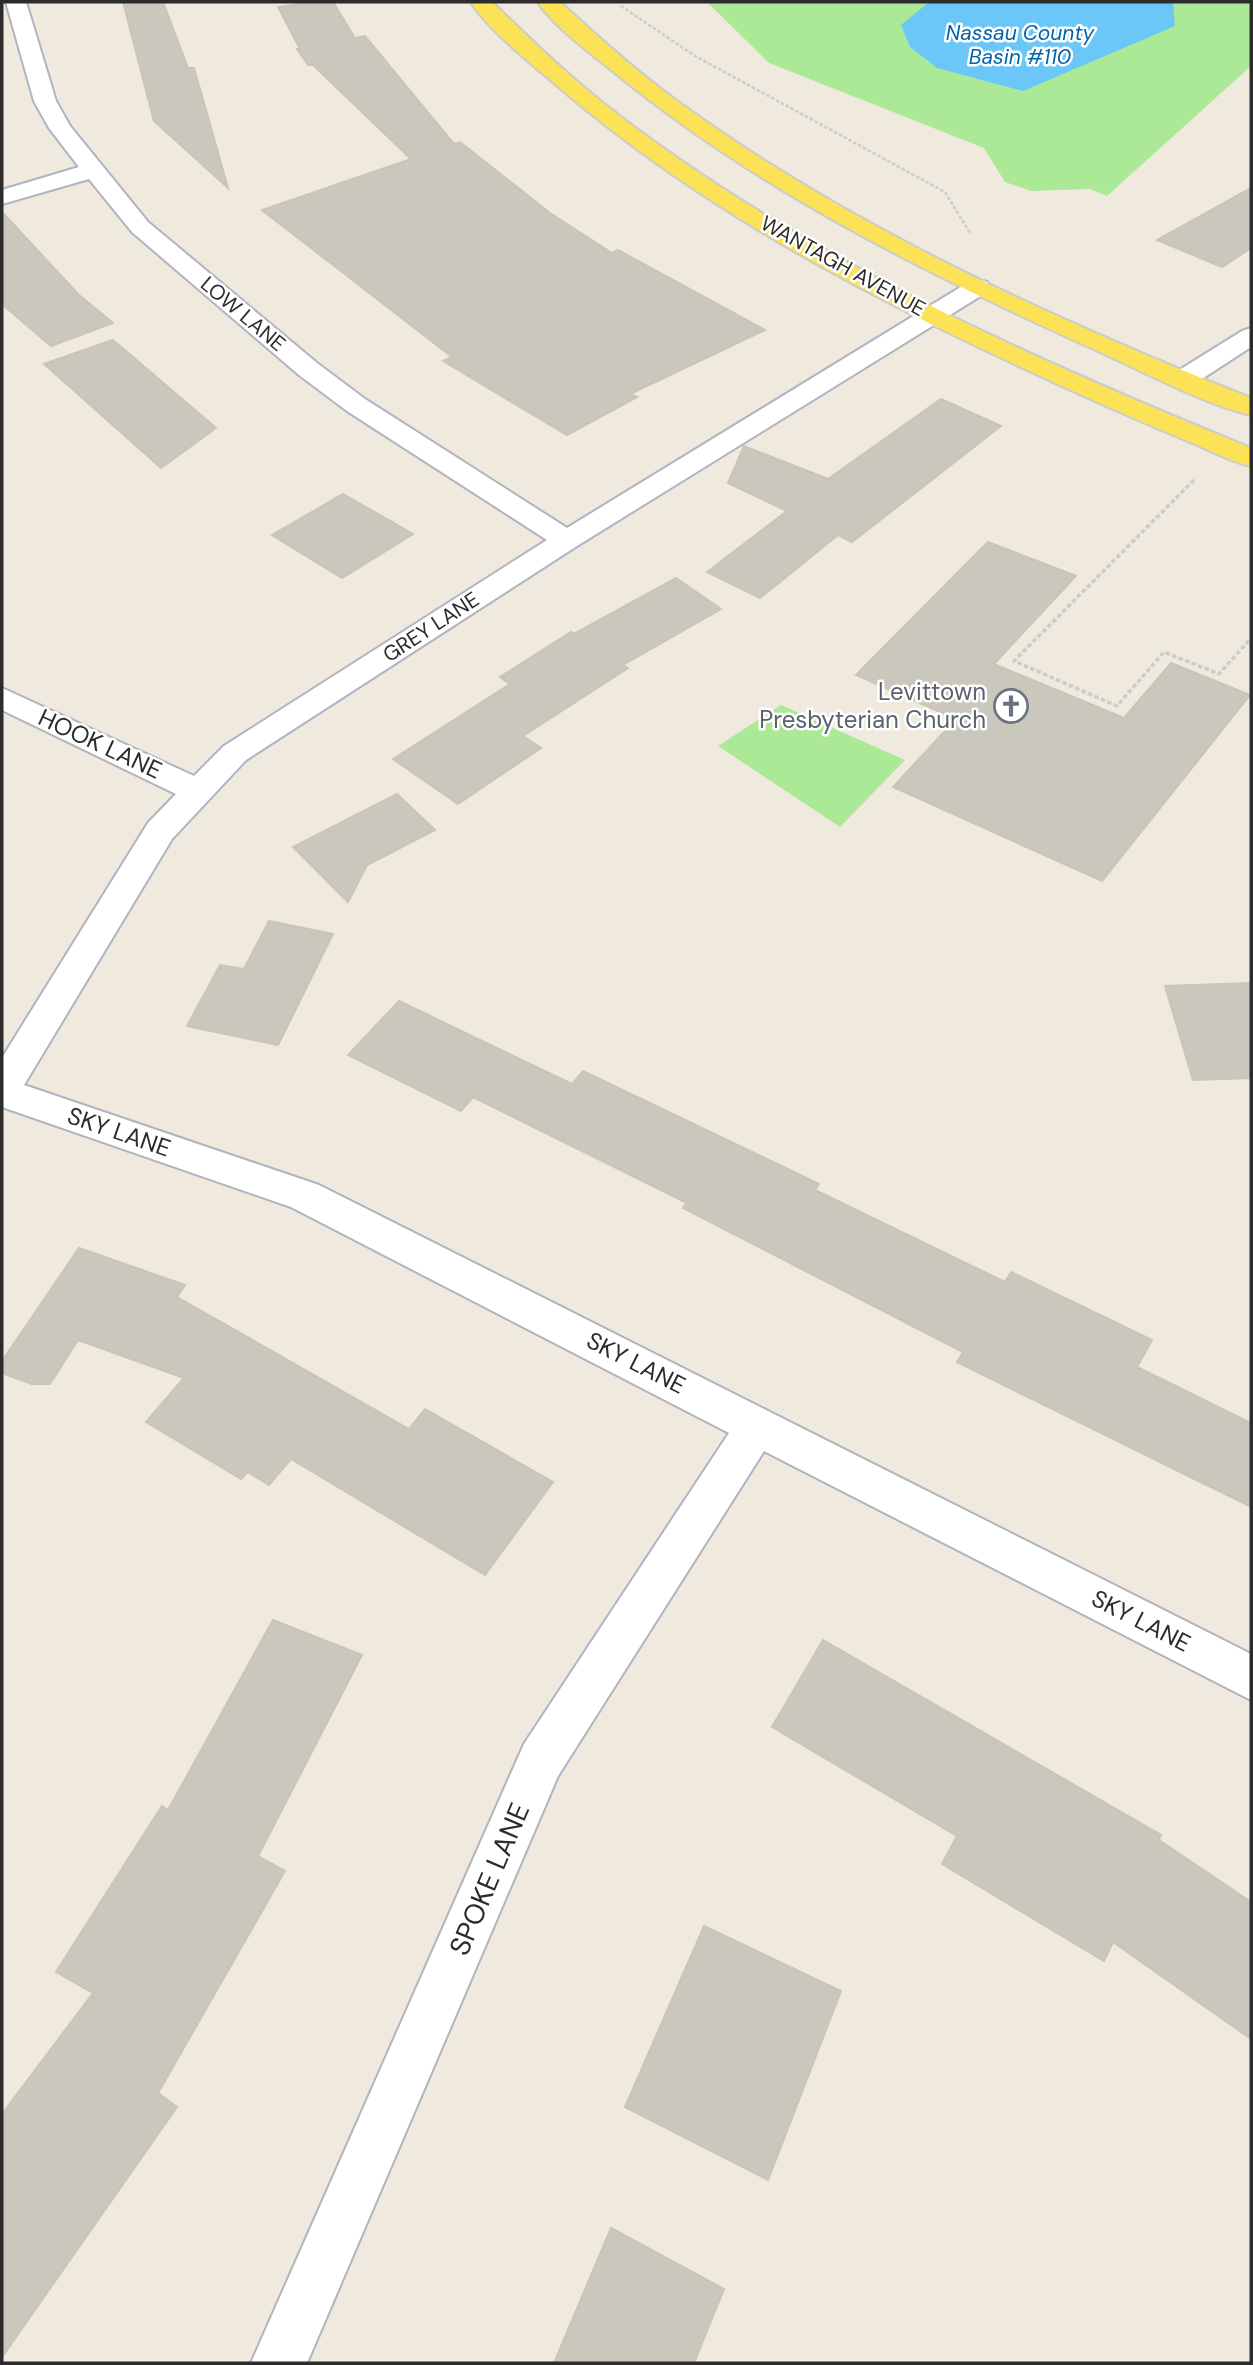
<svg xmlns="http://www.w3.org/2000/svg" width="1253" height="2365" viewBox="0 0 1253 2365" font-family="'DM Sans',sans-serif">
<style>
.green{fill:#ace997}
.water{fill:#6ac7f8}
.building{fill:#cac7bc;stroke:#cbc5b7;stroke-width:2}
.lines{fill:none;stroke-linecap:round;stroke-linejoin:round}
.minor-casing{stroke:#b2b3c1;stroke-width:4}
.major-casing{stroke:#ccc;stroke-width:4}
.path-far1{stroke:#ccc;stroke-width:2.5;stroke-dasharray:3.5 2;stroke-linecap:butt}
.path{stroke:#ccc;stroke-width:3.5;stroke-dasharray:4.5 2.5;stroke-linecap:butt}
.minor{fill:#fff;fill-rule:evenodd}
.major{fill:#fce256;fill-rule:evenodd}
.labels{text-anchor:middle;stroke-width:5;stroke-linejoin:round;paint-order:stroke}
.far-water-label{font-size:21px;font-style:italic;fill:#0363aa;stroke:#fff}
.far-street-label{font-size:21px;fill:#2c2c2c;stroke:#fff}
.worship-label{font-size:24px;fill:#5b616d;stroke:#fff;text-anchor:end}
.street-label{font-size:24px;fill:#2c2c2c;stroke:#fff}
.near-street-label{font-size:28px;fill:#2c2c2c;stroke:#fff}
</style>
<rect width="100%" height="100%" fill="#efe9de"/>
<g class="green">
<polygon points="707,2 1251,2 1251,66 1107,196 1090,189 1031,191 1005,182 984,148 769,63"/>
<polygon points="781,705 905,760 840,827 718,746"/>
</g>
<polygon class="water" points="929,2 1173,2 1175,26 1023,91 937,68 910,47 901,25"/>
<g class="building">
<polygon points="123,2 163,2 188,68 194,68 228,188 154,121"/>
<polygon points="317,2 333,2 355,38 365,36 454,144 460,142 550,213 612,253 618,250 765,330 630,394 637,397 567,435 443,361 452,357 262,210 411,159 313,65 308,65 297,49 300,49 278,7"/>
<polygon points="1251,188 1251,248 1222,267 1157,240"/>
<polygon points="2,212 79,295 113,323 51,346 2,304"/>
<polygon points="113,340 216,428 161,468 44,364"/>
<polygon points="941,399 1001,426 852,542 838,535 760,598 707,572 787,511 728,483 744,446 828,479"/>
<polygon points="343,494 413,534 342,578 272,535"/>
<polygon points="988,542 1076,576 994,664 1124,718 1171,663 1250,695 1102,881 893,787 956,719 856,675"/>
<polygon points="676,578 721,609 623,665 628,668 523,736 541,748 458,804 393,759 510,684 500,677 571,632 574,634"/>
<polygon points="397,794 435,830 367,865 348,902 293,847"/>
<polygon points="269,921 333,934 278,1045 187,1026 220,965 244,969"/>
<polygon points="1251,983 1251,1078 1193,1080 1165,986"/>
<polygon points="399,1001 572,1084 583,1071 819,1184 815,1190 1005,1282 1011,1272 1152,1340 1137,1367 1251,1423 1251,1507 957,1362 963,1352 683,1208 687,1203 473,1097 461,1111 348,1055"/>
<polygon points="79,1248 185,1285 177,1297 409,1429 425,1409 553,1482 485,1575 291,1459 269,1485 248,1472 241,1479 146,1422 184,1378 78,1340 50,1384 32,1384 2,1373 2,1361"/>
<polygon points="273,1620 362,1655 258,1856 285,1871 158,2093 177,2107 2,2357 2,2114 93,1993 56,1972 162,1806 168,1810"/>
<polygon points="823,1640 1161,1835 1159,1840 1251,1902 1251,2039 1113,1942 1104,1961 942,1864 957,1836 772,1727"/>
<polygon points="704,1926 841,1991 768,2180 625,2107"/>
<polygon points="611,2228 724,2289 694,2363 554,2363"/>
</g>
<g class="lines">
<g class="minor-casing">
<g id="minor">
<polygon points="6,2 26,2 56,101 70,126 148,222 317,363 365,399 567,528 969,282 978,280 987,282 990,287 987,292 577,546 246,760 172,839 24,1085 319,1185 1251,1654 1251,1700 764,1451 558,1776 307,2363 251,2363 524,1744 729,1433 291,1207 2,1107 2,1058 148,823 176,794 2,710 2,688 194,776 224,746 547,540 347,411 299,375 132,232 89,179 2,204 2,190 79,167 49,128 34,101"/>
<polygon points="1251,328 1251,347 1191,386 1182,388 1173,386 1169,380 1173,374 1242,331"/>
</g>
</g>
<g class="major-casing">
<g id="major">
<path d="M471,2H492C528,37 563,71 602,102C790,252 1030,358 1251,448V466C1233,462 1215,453 1197,445C1163,431 1129,416 1095,401C904,315 713,221 554,83C531,64 485,26 471,2Z"/>
<path d="M538,2H560C595,34 630,66 669,95C843,224 1050,318 1251,398V415C1206,405 1144,372 1100,352C929,275 761,192 615,73C594,56 551,24 538,2Z"/>
</g>
</g>
<polyline class="path-far1" points="621,6 695,56 945,192 970,233"/>
<polyline class="path" points="1194,480 1014,661 1117,706 1164,652 1219,674 1251,638"/>
<use href="#minor" class="minor"/>
<use href="#major" class="major"/>
</g>
<defs>
<g id="church-ring" transform="scale(1.75)"><circle r="9.5" fill="#fff" stroke="#6b7280" stroke-width="1.5"/><path d="M-1.2-6h2.4v3.5h3.3v2.4h-3.3V6h-2.4V-.1h-3.3v-2.4h3.3Z" fill="#6b7280"/></g>
</defs>
<g fill-rule="evenodd">
<use href="#church-ring" x="1011" y="706"/>
</g>
<g class="labels">
<g class="far-water-label">
<text x="1020" y="40">Nassau County<tspan x="1020" dy="24">Basin #110</tspan></text>
</g>
<g class="far-street-label">
<text transform="translate(843 266) rotate(29)" y="7">WANTAGH AVENUE</text>
<text transform="translate(243 314) rotate(40)" y="7">LOW LANE</text>
<text transform="translate(431 627) rotate(-33)" y="7">GREY LANE</text>
</g>
<g class="worship-label">
<text x="986" y="700">Levittown<tspan x="986" dy="28">Presbyterian Church</tspan></text>
</g>
<g class="street-label">
<text transform="translate(100 744) rotate(25)" y="8">HOOK LANE</text>
<text transform="translate(119 1132) rotate(19)" y="8">SKY LANE</text>
<text transform="translate(636 1363) rotate(27)" y="8">SKY LANE</text>
<text transform="translate(1141 1621) rotate(27)" y="8">SKY LANE</text>
</g>
<g class="near-street-label">
<text transform="translate(489 1879) rotate(-67)" y="10">SPOKE LANE</text>
</g>
</g>
<rect width="1253" height="2365" fill="none" stroke="#2c2c2c" stroke-width="7"/>
</svg>
